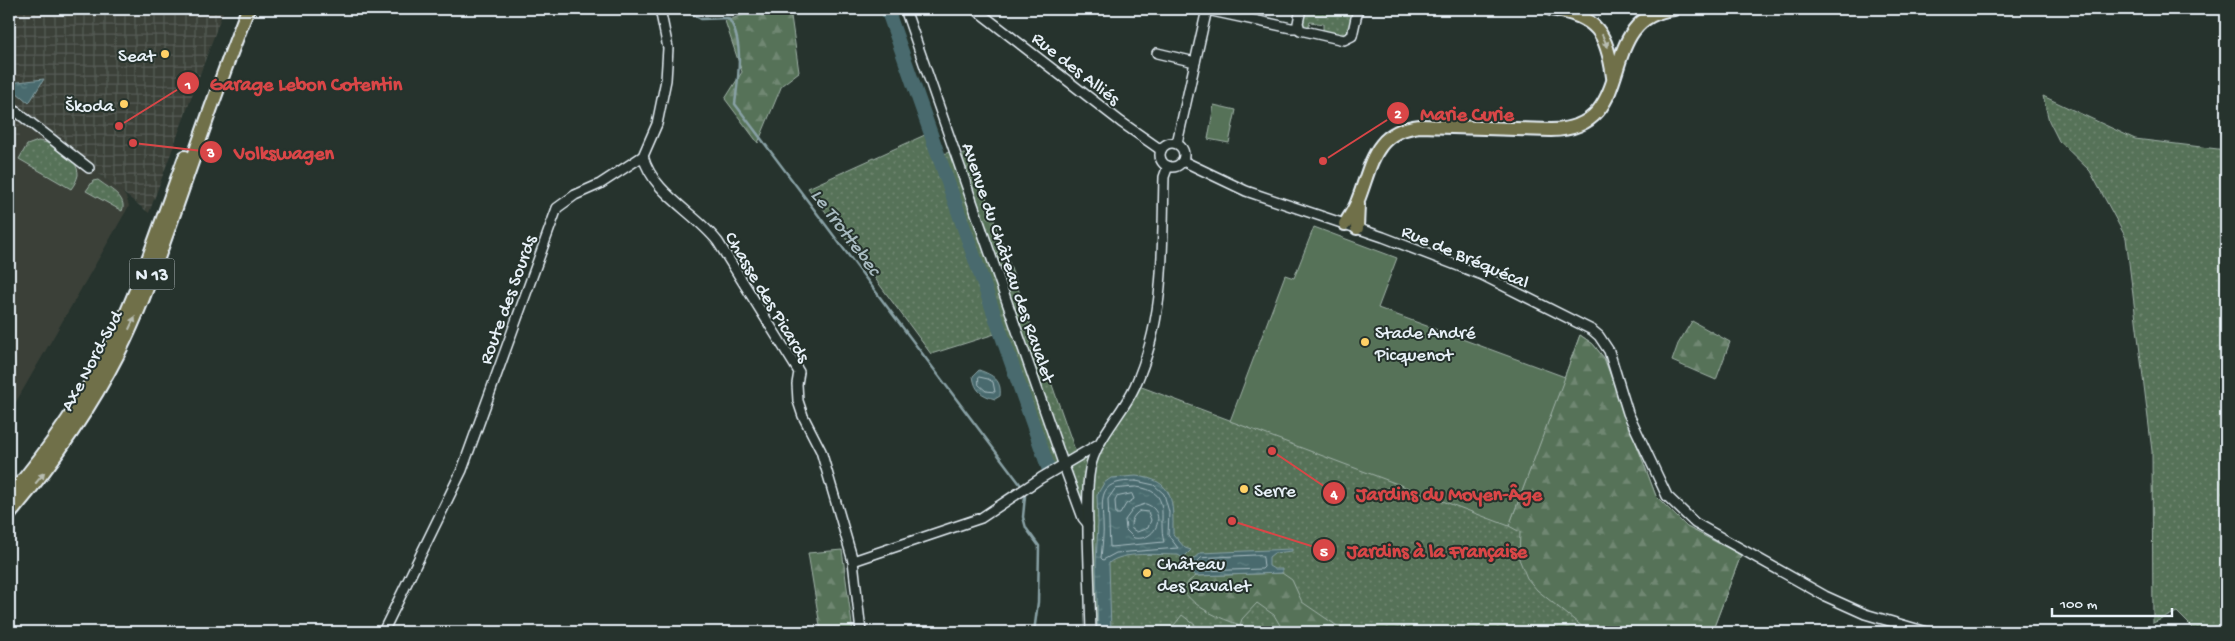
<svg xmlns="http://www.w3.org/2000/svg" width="2235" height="641" viewBox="0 0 2235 641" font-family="'Gochi Hand',sans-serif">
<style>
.built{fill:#3a4038}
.industrial{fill:url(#industrial-grid)}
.green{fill:url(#green-dots);stroke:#a0b2a8}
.forest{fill:url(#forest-firs);stroke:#a0b2a8}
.pitch{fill:#577259;stroke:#a0b2a8}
.water{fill:url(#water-ripples);stroke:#88a1a5}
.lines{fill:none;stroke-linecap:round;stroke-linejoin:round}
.shore{stroke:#a8bbc1;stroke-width:1}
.stream{stroke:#88a1a5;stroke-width:2.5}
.river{stroke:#486b6e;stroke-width:14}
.minor-casing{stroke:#e8f1f8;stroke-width:12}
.highway-casing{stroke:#e8f1f8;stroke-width:16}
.minor{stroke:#26332d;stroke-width:9}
.highway{stroke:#70704a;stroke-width:12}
.oneway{fill:#b8bdb2}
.poi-dot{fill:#ffd166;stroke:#26332d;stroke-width:2}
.labels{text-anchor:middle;stroke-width:4;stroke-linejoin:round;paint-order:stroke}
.shield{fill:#26332d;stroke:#aeb8bb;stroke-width:1}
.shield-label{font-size:18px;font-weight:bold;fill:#e8f1f8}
.poi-label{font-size:19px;fill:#e8f1f8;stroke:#26332d;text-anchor:start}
.street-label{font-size:19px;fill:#e8f1f8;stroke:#26332d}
.water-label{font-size:20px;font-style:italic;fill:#a8bbc1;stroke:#26332d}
.leader{fill:none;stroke:#d94647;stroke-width:2}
.callout-dot{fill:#d94647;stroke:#26332d;stroke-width:2}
.mark-label{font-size:15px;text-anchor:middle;font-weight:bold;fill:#fff}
.callout-label{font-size:20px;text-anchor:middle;font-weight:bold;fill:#d94647;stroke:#26332d;stroke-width:4;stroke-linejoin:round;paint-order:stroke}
</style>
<defs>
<pattern id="industrial-grid" width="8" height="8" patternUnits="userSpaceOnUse" patternTransform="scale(1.25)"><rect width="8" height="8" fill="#3a4038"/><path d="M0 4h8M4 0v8" fill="none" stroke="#565c56"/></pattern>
<pattern id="green-dots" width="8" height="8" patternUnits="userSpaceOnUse" patternTransform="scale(1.25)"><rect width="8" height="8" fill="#577259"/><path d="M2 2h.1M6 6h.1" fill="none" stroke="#6f8772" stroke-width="1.8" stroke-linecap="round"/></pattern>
<pattern id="forest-firs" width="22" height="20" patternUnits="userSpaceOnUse" patternTransform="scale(1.25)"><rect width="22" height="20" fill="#577259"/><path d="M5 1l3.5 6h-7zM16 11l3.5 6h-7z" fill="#6f8772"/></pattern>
<pattern id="water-ripples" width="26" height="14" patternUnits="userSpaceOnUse" patternTransform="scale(1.25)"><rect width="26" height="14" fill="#486b6e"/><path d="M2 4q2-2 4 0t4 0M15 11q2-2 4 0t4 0" fill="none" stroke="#628183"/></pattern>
</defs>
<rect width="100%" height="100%" fill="#26332d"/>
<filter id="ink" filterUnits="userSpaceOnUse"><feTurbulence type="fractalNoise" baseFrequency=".02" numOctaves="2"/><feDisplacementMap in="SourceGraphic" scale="10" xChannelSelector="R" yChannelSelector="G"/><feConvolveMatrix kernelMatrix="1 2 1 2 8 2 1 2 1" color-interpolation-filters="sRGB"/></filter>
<g filter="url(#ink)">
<polygon class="built" points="27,120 122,192 126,197 129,206 9,414 9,153"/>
<polygon class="industrial" points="9,9 224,9 149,213 28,120 9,153"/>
<g class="green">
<polygon points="1303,9 1354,9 1349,31 1344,35 1323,31 1323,24 1310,22 1308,27 1303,26"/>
<polygon points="2043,96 2135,139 2226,150 2226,632 2197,632 2177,612 2153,623 2152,451 2126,238 2090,171 2059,141 2049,121"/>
<polygon points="927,134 939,155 950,152 954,158 970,152 1076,453 1049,470 998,333 931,354 808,188"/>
<path d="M38,141C52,142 79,158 78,175C77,180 74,185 71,189L19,159L27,145Z"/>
<path d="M98,180C108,188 128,197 122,211L86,191L93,181Z"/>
<polygon points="1580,335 1593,344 1604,358 1656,496 1687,527 1741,555 1712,632 1094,632 1092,483 1098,457 1139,386 1509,525"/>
<polygon points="1092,453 1083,476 1086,506 1084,510 1068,466"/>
</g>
<g class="forest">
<polygon points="761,9 790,9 799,72 782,85 758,143 725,99 742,72 725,21"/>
<polygon points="1692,321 1730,342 1716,380 1672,361 1678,344"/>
<polygon points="1580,335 1593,344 1604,358 1656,496 1687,527 1741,555 1712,632 1589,632 1537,590 1527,578 1519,559 1520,532 1509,526"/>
<polygon points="842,550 853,632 821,632 808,553"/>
<path d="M1282,573L1292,580L1302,602L1346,632H1284L1274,615L1257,603L1242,619L1240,625C1220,618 1195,609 1183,590L1189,581L1196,576Z"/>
<polygon points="1182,615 1204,632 1164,632 1175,624"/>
</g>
<g class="pitch">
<polygon points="1214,105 1236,110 1229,143 1208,139"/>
<polygon points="1314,227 1397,258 1378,308 1565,377 1509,526 1230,421 1285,275 1294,278"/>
</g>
<g class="water">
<polygon points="44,79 29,103 9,86 9,83"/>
<path d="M979,370C993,375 1002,380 1000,396L995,399C981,395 975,391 973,376Z"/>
<path d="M1136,476C1175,480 1173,502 1173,534L1185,548L1191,550L1183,558L1178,555C1160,555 1122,551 1109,563L1111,632H1098L1096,564L1098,523L1097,495L1104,483L1111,478Z"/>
<polygon points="1292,549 1292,551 1274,553 1269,557 1269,566 1274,569 1282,569 1282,573 1196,576 1192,573 1193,559 1200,553"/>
</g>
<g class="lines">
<g class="shore">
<polygon points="979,377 988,379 993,382 995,392 986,391 979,385"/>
<path d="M1136,481L1154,485L1164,494L1169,512L1168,535L1178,548L1116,553L1103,560L1101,558C1102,546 1104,534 1103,522C1101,492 1101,481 1136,481Z"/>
<path d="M1136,487C1174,491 1157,517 1164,542L1110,547L1108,499L1115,489Z"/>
<polygon points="1132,494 1134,499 1126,504 1120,514 1116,514 1115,501 1117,497"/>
<path d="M1146,504C1168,511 1157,542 1134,538L1126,530L1125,520L1134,508Z"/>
<path d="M1140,511L1148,512L1151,520L1148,528L1137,532L1132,529C1129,522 1134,514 1140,511Z"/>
<polygon points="1261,555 1263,558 1264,567 1262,569 1200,571 1197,569 1197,562 1201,558"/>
</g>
<g class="stream">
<path d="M682,9L701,19L728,18C745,40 738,79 735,104L1020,484"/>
<polyline points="1025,496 1023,517 1026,528 1039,546 1038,602 1034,632"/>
</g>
<polyline class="river" points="887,9 1049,470"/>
<g class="minor-casing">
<g id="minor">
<polyline points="905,9 1064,466 1083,518 1088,524"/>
<polyline points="975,9 1121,122 1161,150"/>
<polyline points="1301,9 1298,23 1300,30 1344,40 1352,36 1358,9"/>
<polyline points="1207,10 1291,28 1298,28"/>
<polyline points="1157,53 1195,62"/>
<polyline points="9,106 89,168"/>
<circle cx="1172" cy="155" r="12"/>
<polyline points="1177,143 1207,9"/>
<path d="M643,156C653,194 695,212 718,242L799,372L797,384L798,401L803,416L821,451L853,561L861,632"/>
<polyline points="1183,161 1246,191 1383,237 1482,275 1592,330 1599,336 1609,351 1628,413 1667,496 1695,523 1825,596 1865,614 1927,632"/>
<polyline points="853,561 981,518 1041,478 1097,445"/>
<polyline points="383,632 462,470 557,208 575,195 600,184 643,156 657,124 666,80 668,48 660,9"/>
<path d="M1091,632C1090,599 1089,566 1088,534C1088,513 1086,490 1090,469C1096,438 1122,415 1135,386C1166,317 1162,250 1164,177L1168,166"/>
</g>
</g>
<g class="highway-casing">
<g id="highway">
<path d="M1551,9C1597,16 1607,33 1613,77"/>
<path d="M1345,224C1350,216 1355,209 1358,200C1372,165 1373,131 1420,126L1551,130C1642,129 1592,18 1674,9"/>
<polyline points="1357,228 1358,204"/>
<path d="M9,497C49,450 85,398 113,342C142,283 162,219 185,157"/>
<path d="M9,515C51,465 89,411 119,352C140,311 155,266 171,222C196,151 220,79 248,9"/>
</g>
</g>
<use href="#minor" class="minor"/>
<use href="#highway" class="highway"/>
</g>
<defs><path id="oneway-solid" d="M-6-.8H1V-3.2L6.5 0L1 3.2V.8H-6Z" transform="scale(1.25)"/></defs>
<g class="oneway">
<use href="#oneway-solid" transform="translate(1605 41) rotate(65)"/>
<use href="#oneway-solid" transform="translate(132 323) rotate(-65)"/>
<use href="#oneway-solid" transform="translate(40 478) rotate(-50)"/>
</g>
</g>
<g class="poi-dot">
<circle cx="165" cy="54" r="5"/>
<circle cx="124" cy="104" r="5"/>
<circle cx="1365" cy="342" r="5"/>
<circle cx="1244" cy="489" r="5"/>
<circle cx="1147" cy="573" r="5"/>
</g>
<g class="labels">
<rect class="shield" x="129.5" y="258.5" width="45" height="31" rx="4"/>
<g class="shield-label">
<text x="152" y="280">N 13</text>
</g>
<g class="poi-label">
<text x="155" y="61" text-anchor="end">Seat</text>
<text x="114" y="111" text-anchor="end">Škoda</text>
<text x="1375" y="338">Stade André<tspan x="1375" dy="22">Picquenot</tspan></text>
<text x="1254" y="496">Serre</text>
<text x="1157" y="569">Château<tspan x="1157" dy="22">des Ravalet</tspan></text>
</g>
<g class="street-label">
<text transform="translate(1077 67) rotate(38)" y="7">Rue des Alliés</text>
<text transform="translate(1466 255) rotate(23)" y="7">Rue de Bréquécal</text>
<text transform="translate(1010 262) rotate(71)" y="7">Avenue du Château des Ravalet</text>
<text transform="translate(769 296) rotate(59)" y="7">Chasse des Picards</text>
<text transform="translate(506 299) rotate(-70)" y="7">Route des Sourds</text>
<text transform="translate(90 360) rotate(-62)" y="7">Axe Nord-Sud</text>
</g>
<g class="water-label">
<text transform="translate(847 231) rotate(53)" y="7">Le Trottebec</text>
</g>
</g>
<path class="leader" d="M119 126L188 83M1323 161L1398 113M133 143L211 152M1272 451L1334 493M1232 521L1324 550"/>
<g class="callout-dot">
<circle cx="119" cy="126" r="5"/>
<circle cx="1323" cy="161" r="5"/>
<circle cx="133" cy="143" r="5"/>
<circle cx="1272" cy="451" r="5"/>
<circle cx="1232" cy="521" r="5"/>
<circle cx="188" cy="83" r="12"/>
<circle cx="1398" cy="113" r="12"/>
<circle cx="211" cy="152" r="12"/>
<circle cx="1334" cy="493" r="12"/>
<circle cx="1324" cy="550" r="12"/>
</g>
<g class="mark-label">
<text x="188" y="89">1</text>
<text x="1398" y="118">2</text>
<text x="211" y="157">3</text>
<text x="1334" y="498">4</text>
<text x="1324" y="556">5</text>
</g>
<g class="callout-label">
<text x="306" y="90">Garage Lebon Cotentin</text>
<text x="1467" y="120">Marie Curie</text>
<text x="284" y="159">Volkswagen</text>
<text x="1449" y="500">Jardins du Moyen-Âge</text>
<text x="1437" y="557">Jardins à la Française</text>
</g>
<rect width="2235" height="641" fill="none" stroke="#26332d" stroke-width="30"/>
<rect x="15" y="15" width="2205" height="611" fill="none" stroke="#e8f1f8" stroke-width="2" filter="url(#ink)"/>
<path d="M2052 608v8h120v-8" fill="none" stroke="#e8f1f8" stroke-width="2.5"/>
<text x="2060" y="608" font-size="15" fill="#e8f1f8" stroke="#26332d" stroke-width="4" paint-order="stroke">100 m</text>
</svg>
